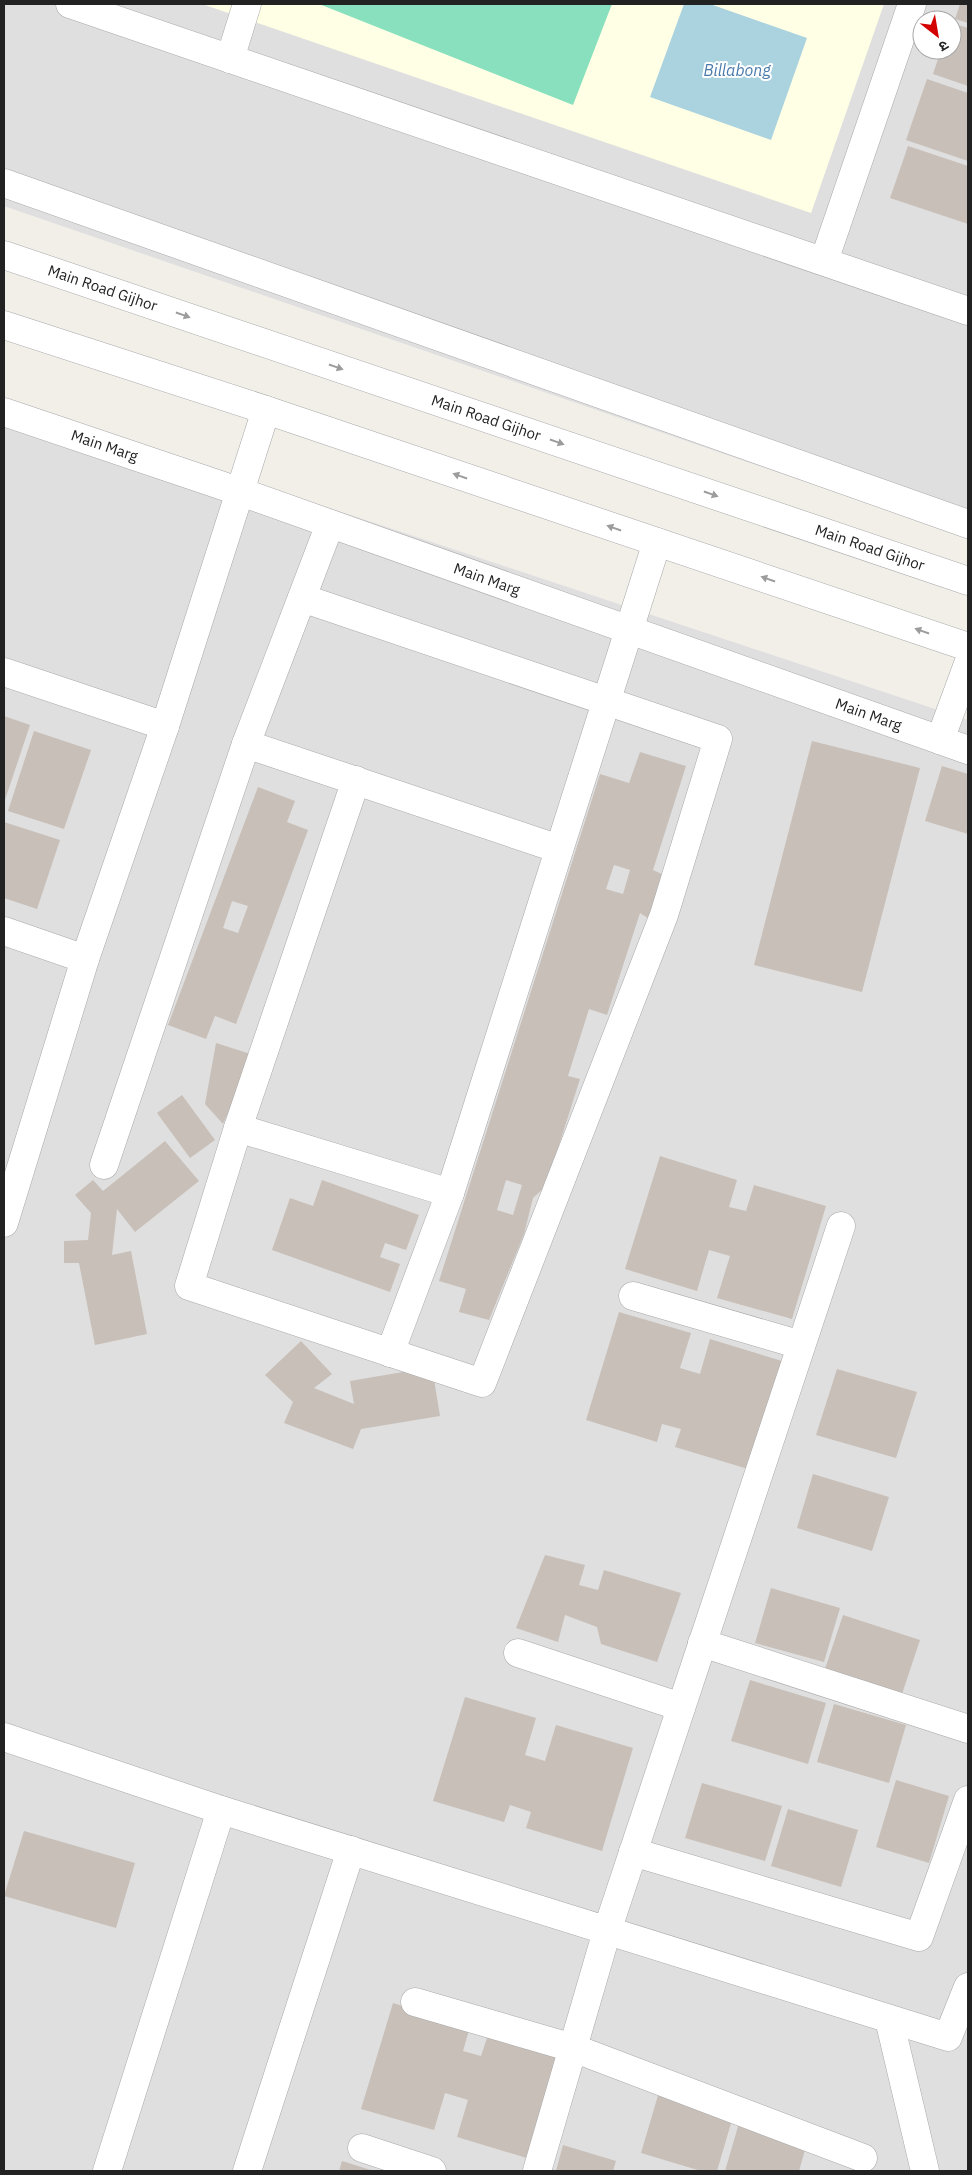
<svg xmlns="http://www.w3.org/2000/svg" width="972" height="2175" viewBox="0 0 972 2175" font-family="'IBM Plex Sans','Noto Sans Devanagari',sans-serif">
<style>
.residential{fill:#e0dfdf;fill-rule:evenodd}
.education{fill:#ffffe5}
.pitch{fill:#88e0be}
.water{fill:#aad3df}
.building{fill:#c7bfb8;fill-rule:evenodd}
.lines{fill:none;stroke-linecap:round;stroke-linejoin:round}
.minor-casing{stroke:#a9a9a9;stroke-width:29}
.minor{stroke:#fff;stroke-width:28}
.oneway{fill:#9c9c9c}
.labels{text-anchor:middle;stroke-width:4;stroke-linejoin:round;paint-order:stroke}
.street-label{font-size:15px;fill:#222;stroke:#fff}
.water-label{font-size:16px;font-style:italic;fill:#4a7aab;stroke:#fff}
</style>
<rect width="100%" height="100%" fill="#f2efe9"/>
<g class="residential">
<path d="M4,4H968V538L4,206ZM922,20H952V50H922Z"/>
<polygon points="4,400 968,720 968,2171 4,2171"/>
</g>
<polygon class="education" points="202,4 884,4 811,213"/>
<polygon class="pitch" points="319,4 612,4 573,105"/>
<polygon class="water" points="684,4 710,4 807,38 771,140 650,97"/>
<g class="building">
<polygon points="960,4 968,4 968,23 955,19"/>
<polygon points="952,23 968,28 968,86 933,74 941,50 952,50"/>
<polygon points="927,79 968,93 968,161 906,140"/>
<polygon points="908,146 968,166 968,224 890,198"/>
<polygon points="4,716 30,725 4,803"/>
<polygon points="34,731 91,750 64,829 8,811"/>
<polygon points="812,741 920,768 862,992 754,965"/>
<path d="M640,752L686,766L653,870L666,876L654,922L640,913L607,1015L589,1009L568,1076L580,1079L546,1186L533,1198L524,1234L489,1320L459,1312L466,1289L439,1281L600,774L629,783ZM614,865L630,870L623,894L606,889ZM506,1180L522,1185L513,1215L497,1210Z"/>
<polygon points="942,766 968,774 968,834 925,821"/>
<path d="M258,787L295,801L287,822L308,830L236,1024L215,1016L206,1039L168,1025ZM232,901L248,906L238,933L223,928Z"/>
<polygon points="4,822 60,840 37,909 4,898"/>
<polygon points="216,1043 254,1055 223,1124 205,1104"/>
<polygon points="182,1095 215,1140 190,1158 157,1113"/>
<polygon points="165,1141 199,1181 135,1232 117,1209 112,1255 131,1251 147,1334 95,1345 79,1263 64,1263 64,1241 88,1240 91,1213 75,1195 93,1180 103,1191"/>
<polygon points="660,1156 737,1180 729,1207 746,1211 754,1185 826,1206 792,1319 717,1298 730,1256 709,1250 697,1291 625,1269"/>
<polygon points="322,1180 419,1215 406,1250 385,1243 380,1257 400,1264 390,1292 272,1250 290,1198 313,1206"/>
<polygon points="619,1312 691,1333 680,1368 700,1374 710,1339 782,1361 748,1469 675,1447 681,1429 662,1424 657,1442 586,1420"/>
<polygon points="301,1341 332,1374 314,1388 354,1404 350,1381 432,1367 440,1416 361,1429 353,1449 284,1423 293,1402 265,1375"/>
<polygon points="837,1369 917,1392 896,1458 816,1435"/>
<polygon points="813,1474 889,1497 872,1551 797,1528"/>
<polygon points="545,1555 585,1565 579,1585 598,1590 604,1570 681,1593 657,1662 601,1644 597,1627 565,1615 558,1642 516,1628"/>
<polygon points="771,1588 840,1608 824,1662 755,1643"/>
<polygon points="843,1615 920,1640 902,1694 825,1669"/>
<polygon points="750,1680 826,1703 808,1764 731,1741"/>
<polygon points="465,1697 536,1718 525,1755 545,1761 556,1725 633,1748 602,1851 526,1828 531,1812 510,1805 504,1822 433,1801"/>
<polygon points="834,1704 906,1725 889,1783 817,1762"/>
<polygon points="896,1780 949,1796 929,1863 876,1847"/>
<polygon points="702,1783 782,1806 765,1861 685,1838"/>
<polygon points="788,1809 858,1830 841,1887 771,1866"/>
<polygon points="24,1831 135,1863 116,1928 4,1896"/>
<polygon points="393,2003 470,2027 463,2051 481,2056 489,2032 562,2054 530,2159 457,2137 468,2100 445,2093 434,2130 361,2109"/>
<polygon points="659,2092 734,2113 717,2171 701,2171 641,2153"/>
<polygon points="739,2123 807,2143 799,2171 725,2171"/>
<polygon points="563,2145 616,2161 613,2171 556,2171"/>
<polygon points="342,2161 374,2171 339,2171"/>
</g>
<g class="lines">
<g class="minor-casing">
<g id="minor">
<polyline points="70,4 968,311"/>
<polyline points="230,59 247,4"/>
<polyline points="4,183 968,524"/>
<path id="s1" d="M4,255L968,581"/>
<polyline points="824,261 912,4"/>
<polyline points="4,325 266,410 968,647"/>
<path id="s2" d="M4,412L238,491L968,750"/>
<polyline points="302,598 718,739 664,915 482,1383 189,1286 238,1128 356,780"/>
<polyline points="4,672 165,726"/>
<polyline points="940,740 968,664"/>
<polyline points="246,744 559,849"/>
<polyline points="4,931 85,959"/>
<polyline points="238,1128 450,1193"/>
<polyline points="104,1165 246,744 330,524"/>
<polyline points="4,1223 85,959 165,726 266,410"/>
<polyline points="633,1296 801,1345"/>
<polyline points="390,1353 450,1193 657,542"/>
<polyline points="702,1643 968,1729"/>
<polyline points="518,1653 681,1707"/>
<polyline points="4,1737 221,1810 948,2037 968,1987"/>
<polyline points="633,1852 919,1937 968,1800"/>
<polyline points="415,2002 573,2048 863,2158"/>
<polyline points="889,2019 925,2171"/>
<polyline points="362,2148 432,2171"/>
<polyline points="107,2171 221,1810"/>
<polyline points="247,2171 351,1850"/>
<polyline points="537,2171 607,1931 841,1226"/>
</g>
</g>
<use href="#minor" class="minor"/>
</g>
<defs><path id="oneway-solid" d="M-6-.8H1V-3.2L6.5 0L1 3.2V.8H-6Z" transform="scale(1.25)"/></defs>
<g class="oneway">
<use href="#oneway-solid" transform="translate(183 315) rotate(19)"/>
<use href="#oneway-solid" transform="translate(336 367) rotate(19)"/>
<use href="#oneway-solid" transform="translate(557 442) rotate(19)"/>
<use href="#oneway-solid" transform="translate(460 476) rotate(-161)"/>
<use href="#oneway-solid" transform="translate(711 494) rotate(19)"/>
<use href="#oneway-solid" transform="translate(614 528) rotate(-161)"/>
<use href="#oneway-solid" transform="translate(768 579) rotate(-161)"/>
<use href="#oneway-solid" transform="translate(922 631) rotate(-161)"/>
</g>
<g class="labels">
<g class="street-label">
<text dy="5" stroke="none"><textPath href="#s1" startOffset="104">Main Road Gijhor</textPath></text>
<text dy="5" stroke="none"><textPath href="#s1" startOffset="509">Main Road Gijhor</textPath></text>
<text dy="5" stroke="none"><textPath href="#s2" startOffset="106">Main Marg</textPath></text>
<text dy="5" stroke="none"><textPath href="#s1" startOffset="914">Main Road Gijhor</textPath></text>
<text dy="5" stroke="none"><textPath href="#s2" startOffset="511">Main Marg</textPath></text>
<text dy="5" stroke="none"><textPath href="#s2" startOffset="916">Main Marg</textPath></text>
</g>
<g class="water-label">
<text x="737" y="76">Billabong</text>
</g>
</g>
<rect width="972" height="2175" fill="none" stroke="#222222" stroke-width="10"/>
<g transform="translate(937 35) rotate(149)"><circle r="24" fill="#ffffff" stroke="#a7a7a7"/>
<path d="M0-4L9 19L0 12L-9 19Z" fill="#d40000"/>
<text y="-8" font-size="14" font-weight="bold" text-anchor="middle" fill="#222222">उ</text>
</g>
</svg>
